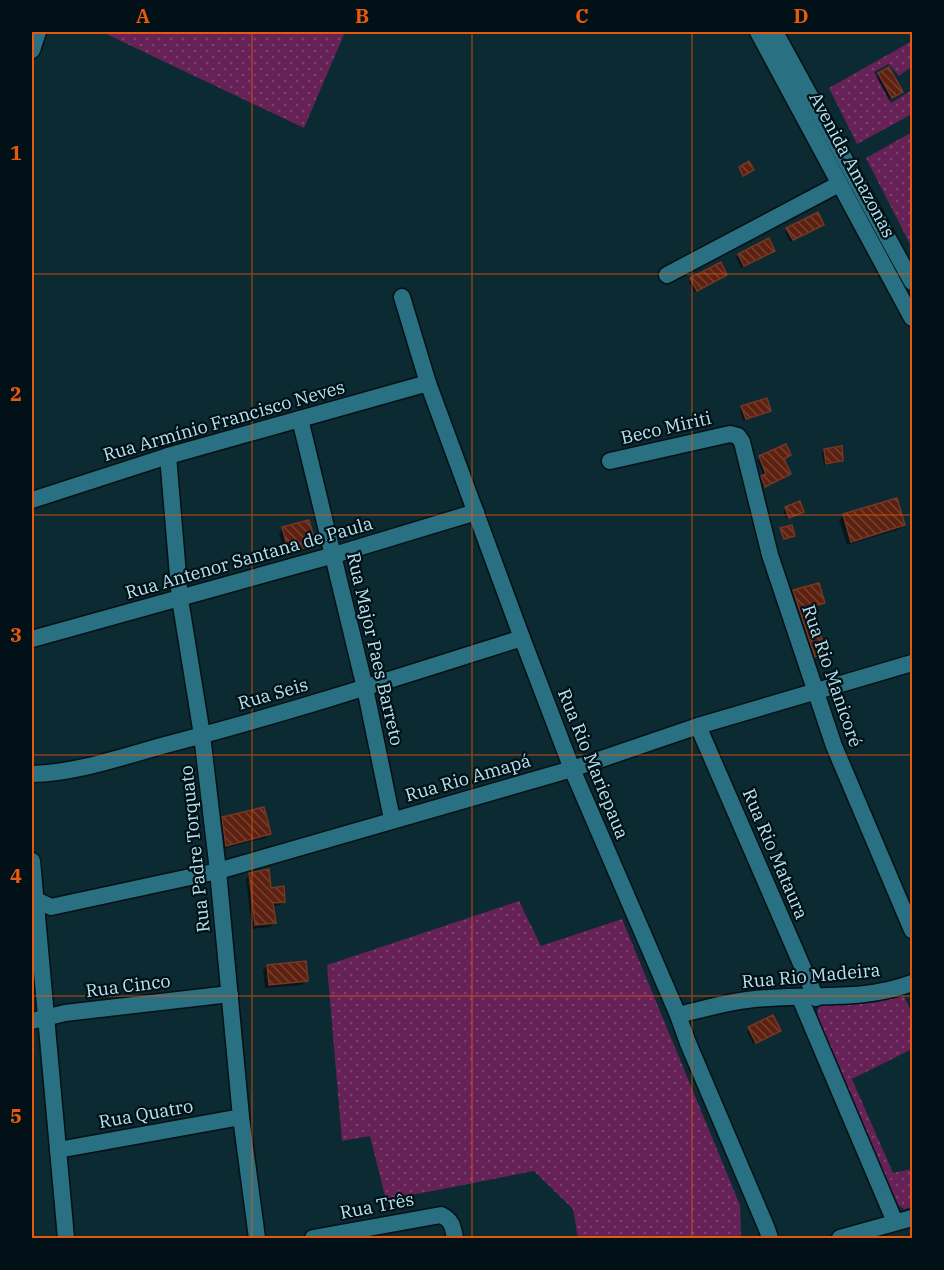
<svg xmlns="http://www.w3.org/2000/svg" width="944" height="1270" viewBox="0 0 944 1270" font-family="'IBM Plex Serif',serif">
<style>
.grass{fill:url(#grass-dots)}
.shadow{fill:#0007}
.building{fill:url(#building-back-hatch);stroke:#763725;stroke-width:1.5}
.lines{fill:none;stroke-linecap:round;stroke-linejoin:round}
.minor-casing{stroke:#051114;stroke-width:19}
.minor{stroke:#297182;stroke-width:16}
.grid{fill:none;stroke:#e8590c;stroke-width:1.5;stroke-opacity:0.55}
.labels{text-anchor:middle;stroke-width:4.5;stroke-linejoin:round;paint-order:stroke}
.street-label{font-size:18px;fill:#b8e3ef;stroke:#011117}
.neatline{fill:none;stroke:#e8590c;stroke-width:2}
.grid-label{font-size:20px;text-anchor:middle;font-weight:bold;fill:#e8590c}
</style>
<defs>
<pattern id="grass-dots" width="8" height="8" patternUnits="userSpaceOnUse" patternTransform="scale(1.5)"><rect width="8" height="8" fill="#662157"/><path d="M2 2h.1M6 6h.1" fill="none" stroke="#7a416f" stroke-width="1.8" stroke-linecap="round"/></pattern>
<pattern id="building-back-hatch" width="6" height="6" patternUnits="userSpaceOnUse" patternTransform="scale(1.5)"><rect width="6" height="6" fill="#5e210f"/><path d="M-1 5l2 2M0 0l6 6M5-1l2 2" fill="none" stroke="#734132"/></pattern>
</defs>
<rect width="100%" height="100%" fill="#0c2a31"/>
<g class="grass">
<polygon points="102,32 345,32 304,128"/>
<polygon points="912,41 912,66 899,76 889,64 874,72 891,103 912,90 912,114 857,144 829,88"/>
<polygon points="912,132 912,248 866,158"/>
<polygon points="519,901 541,946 622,919 740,1205 741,1238 578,1238 573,1209 534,1171 386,1200 370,1136 342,1141 327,965"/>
<polygon points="901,989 912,1014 912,1049 852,1079 893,1173 912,1169 912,1207 904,1209 892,1201 816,1023 819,1005"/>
</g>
<g class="shadow">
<polygon points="879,74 901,92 889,100 877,77"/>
<polygon points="820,227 790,242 785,231 787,229"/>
<polygon points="771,253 741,268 736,257 739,255"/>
<polygon points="723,277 694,292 689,282 691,279"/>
<polygon points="742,407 769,410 743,421 740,410"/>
<polygon points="785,446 782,459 789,474 762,488 760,480 764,476 757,460"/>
<polygon points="825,450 842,461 839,463 824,465 822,453"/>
<polygon points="896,500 904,525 900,529 847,545 839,520 843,516"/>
<polygon points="799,503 802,512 786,518 783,511"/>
<polygon points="283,529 314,544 310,549 285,555 279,533"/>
<polygon points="794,591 823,602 808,608 825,652 813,659 791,594"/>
<polygon points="223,818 270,834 265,838 222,849 219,823"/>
<polygon points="250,874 284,901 280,905 272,906 274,923 270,927 252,929 246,879"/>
<polygon points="267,966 307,980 302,985 265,988 263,970"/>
<polygon points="749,1029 776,1033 753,1044 747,1031"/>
</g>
<g class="building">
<polygon points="889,67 903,92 892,98 878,73"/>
<polygon points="749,161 754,170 743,176 739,167"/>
<polygon points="818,212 824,225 793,240 786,228"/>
<polygon points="769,238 775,251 744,266 738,254"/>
<polygon points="721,262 727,275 697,291 690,278"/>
<polygon points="767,398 771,411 746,419 741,406"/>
<polygon points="786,444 791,455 784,459 791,474 765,487 761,476 766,474 759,456"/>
<polygon points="842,446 843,461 826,464 824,449"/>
<polygon points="897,498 905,525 851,542 843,514"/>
<polygon points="800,501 804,512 789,518 785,507"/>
<polygon points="309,520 316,545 289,552 282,527"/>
<polygon points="792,525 795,536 784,539 780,528"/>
<polygon points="819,583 825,603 810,607 827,653 815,657 793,590"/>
<polygon points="264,807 271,834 226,846 222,817"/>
<polygon points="269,869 271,888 284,886 285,902 273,903 276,923 255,925 249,873"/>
<polygon points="306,961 308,981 269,985 267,965"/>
<polygon points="773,1015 781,1031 756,1043 748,1027"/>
</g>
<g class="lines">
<g class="minor-casing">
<g id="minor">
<polyline points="758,32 912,318"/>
<polyline points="775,32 912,282"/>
<polyline points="32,50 38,32"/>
<polyline points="667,275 839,184"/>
<polyline points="402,297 428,383 522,638 572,769 678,1015 688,1043 767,1229 770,1238"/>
<polyline points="300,419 365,688 392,819"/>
<polyline points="168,456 180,599 202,735 218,871 241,1117 257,1238"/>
<polyline points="610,461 730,434 738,436 742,442 770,555 834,746 912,930"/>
<polyline points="32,500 168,456 428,383"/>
<polyline points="32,639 334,555 476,512"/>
<polyline points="698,726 816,998"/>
<path d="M32,774C78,773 124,756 169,744C288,713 405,675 522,638"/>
<polyline points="32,861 66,1238"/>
<polyline points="32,898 51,907 218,871 572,769 698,726 912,663"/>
<polyline points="800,998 895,1222"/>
<path d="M678,1015C708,1008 738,999 769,998C819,994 864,1001 912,983"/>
<polyline points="32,1021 65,1013 230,994"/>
<polyline points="58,1150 241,1117"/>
<path d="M313,1238L441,1215C452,1220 453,1227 455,1238"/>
<polyline points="840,1238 912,1218"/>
</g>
</g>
<use href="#minor" class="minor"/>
</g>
<path class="grid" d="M252,32V1238M472,32V1238M692,32V1238M32,274H912M32,515H912M32,755H912M32,996H912"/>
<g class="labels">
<g class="street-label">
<text transform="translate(852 165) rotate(62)" y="6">Avenida Amazonas</text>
<text transform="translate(224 421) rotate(-16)" y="6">Rua Armínio Francisco Neves</text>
<text transform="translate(666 428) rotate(-13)" y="6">Beco Miriti</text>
<text transform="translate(249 558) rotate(-16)" y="6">Rua Antenor Santana de Paula</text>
<text transform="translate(375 649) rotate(77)" y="6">Rua Major Paes Barreto</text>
<text transform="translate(832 676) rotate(71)" y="6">Rua Rio Manicoré</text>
<text transform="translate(273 694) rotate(-16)" y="6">Rua Seis</text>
<text transform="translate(593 764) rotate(68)" y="6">Rua Rio Mariepaua</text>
<text transform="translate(468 778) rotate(-16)" y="6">Rua Rio Amapá</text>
<text transform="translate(195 849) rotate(-96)" y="6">Rua Padre Torquato</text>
<text transform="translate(775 854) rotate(67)" y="6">Rua Rio Mataura</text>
<text transform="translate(811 976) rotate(-5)" y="6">Rua Rio Madeira</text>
<text transform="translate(128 986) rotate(-7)" y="6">Rua Cinco</text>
<text transform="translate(146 1114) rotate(-10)" y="6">Rua Quatro</text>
<text transform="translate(377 1206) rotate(-11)" y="6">Rua Três</text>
</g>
</g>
<rect width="944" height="1270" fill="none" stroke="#011117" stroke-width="66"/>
<rect x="33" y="33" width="878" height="1204" class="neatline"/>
<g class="grid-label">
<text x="143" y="23">A</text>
<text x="362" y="23">B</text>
<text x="582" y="23">C</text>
<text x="801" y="23">D</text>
<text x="16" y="160">1</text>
<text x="16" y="401">2</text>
<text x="16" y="642">3</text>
<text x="16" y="883">4</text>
<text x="16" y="1123">5</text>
</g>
</svg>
